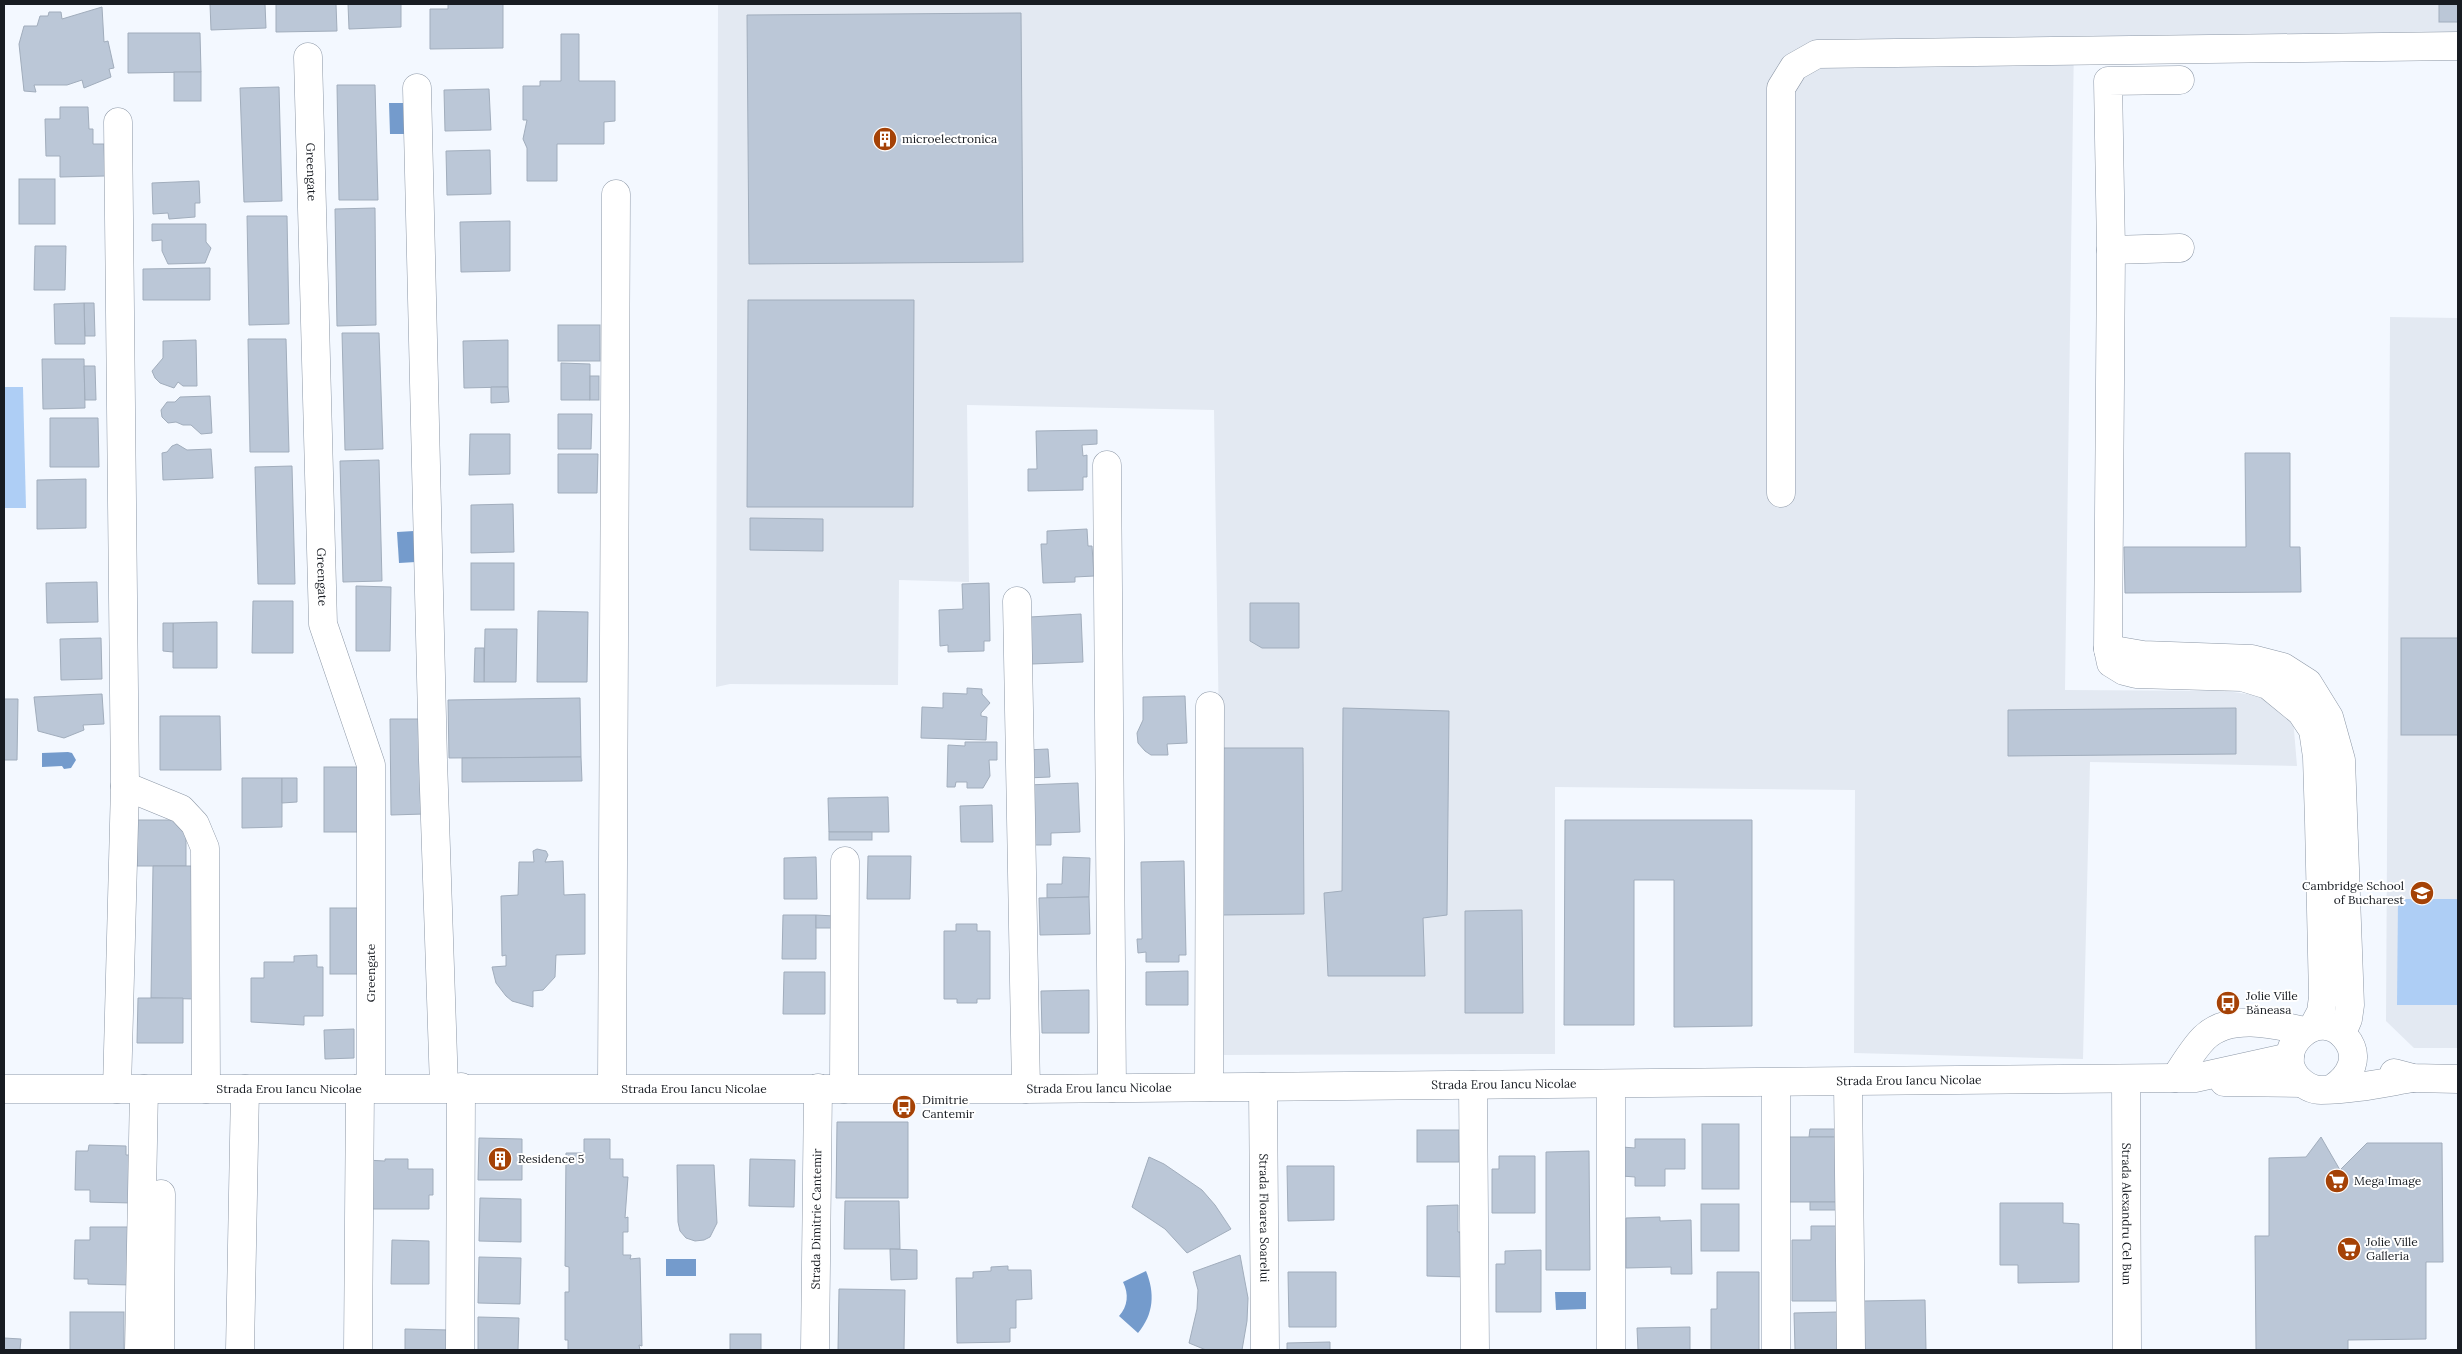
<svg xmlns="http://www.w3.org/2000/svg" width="2462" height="1354" viewBox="0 0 2462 1354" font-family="Lora,serif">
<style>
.built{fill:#e3e9f2}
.green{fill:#aecef5}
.water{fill:#749bcc}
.building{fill:#bbc7d7;stroke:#a1adbc}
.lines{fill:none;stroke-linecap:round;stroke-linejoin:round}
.minor-casing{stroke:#8d98a7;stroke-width:29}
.minor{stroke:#fff;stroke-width:28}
.labels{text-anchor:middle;stroke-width:4;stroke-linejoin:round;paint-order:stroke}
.poi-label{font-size:12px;fill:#181c22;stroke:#fff;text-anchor:start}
.street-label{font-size:12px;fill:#181c22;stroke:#fff}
</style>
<rect width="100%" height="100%" fill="#f3f8ff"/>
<g class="built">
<polygon points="718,4 2458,4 2458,35 2074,39 2065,690 2226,691 2274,698 2293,718 2297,766 2090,762 2083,1059 1854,1053 1855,790 1555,787 1555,1054 1224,1055 1214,410 967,405 969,582 899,580 898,685 730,684 716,687"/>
<polygon points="2390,317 2458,318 2458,1048 2414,1048 2386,1021"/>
</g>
<g class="green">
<polygon points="4,387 23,387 26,508 4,508"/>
<polygon points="2398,899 2458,899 2458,1005 2397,1005"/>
</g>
<g class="water">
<polygon points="389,103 406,103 407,134 390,134"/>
<polygon points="414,531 416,562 399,563 397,532"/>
<polygon points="68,752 72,753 76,760 71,768 64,769 62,766 42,767 42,753"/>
<rect x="666" y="1259" width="30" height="17"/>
<path d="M1146,1271C1155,1293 1154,1314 1138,1333L1119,1316C1128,1306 1129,1294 1123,1282Z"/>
<polygon points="1555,1292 1586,1292 1586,1309 1556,1310"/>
</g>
<g class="building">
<polygon points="210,4 265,4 266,28 211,30"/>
<polygon points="276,4 336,4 337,31 276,32"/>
<polygon points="348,4 401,4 401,27 349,29"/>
<polygon points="448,4 503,4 503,48 430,49 430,9 448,9"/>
<rect x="2439" y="4" width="19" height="18"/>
<polygon points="102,7 104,42 108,41 114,68 109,69 111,77 84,88 82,80 67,85 34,85 36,92 24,91 19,44 24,26 37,26 40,16 48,16 49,12 61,12 62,19"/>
<polygon points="1021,13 1023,262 749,264 747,15"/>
<polygon points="128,33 200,33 201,72 128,73"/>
<polygon points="561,34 579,34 579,81 615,81 615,121 604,122 604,144 557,144 557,181 527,181 527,148 523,139 527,120 523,120 523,86 540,86 540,81 561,81"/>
<rect x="174" y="72" width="27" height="29"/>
<polygon points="337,85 375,85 378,200 339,200"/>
<polygon points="279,87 282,201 244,202 240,88"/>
<polygon points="489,89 491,130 445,131 444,90"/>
<polygon points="60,107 88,107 89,129 93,129 93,144 104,144 105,176 60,177 60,156 46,156 45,119 60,119"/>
<polygon points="490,150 491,194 447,195 446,151"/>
<rect x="19" y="179" width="36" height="45"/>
<polygon points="199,181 200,203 195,203 195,217 169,219 168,213 153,214 152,183"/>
<polygon points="375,208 376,325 337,326 335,209"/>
<polygon points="247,216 287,216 289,324 249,325"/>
<polygon points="510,221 510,271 461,272 460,222"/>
<polygon points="152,224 206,224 206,242 211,248 205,263 168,264 162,251 162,240 152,241"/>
<polygon points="35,246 66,246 65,290 34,290"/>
<polygon points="210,268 210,300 143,300 143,269"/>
<polygon points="748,300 914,300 913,507 747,507"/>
<polygon points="84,303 94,303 95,336 85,336"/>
<polygon points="84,303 85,344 55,344 54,304"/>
<rect x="558" y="325" width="42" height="36"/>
<polygon points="342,333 379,333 383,449 345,450"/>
<polygon points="248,339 286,339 289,452 250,452"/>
<polygon points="196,340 197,386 183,386 178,382 174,388 160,383 155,378 152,371 163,358 163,341"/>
<polygon points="508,340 508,387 464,388 463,341"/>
<polygon points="42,359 84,359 85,408 43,409"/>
<polygon points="561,363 590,364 590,400 561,400"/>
<polygon points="84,366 95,366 96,400 85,400"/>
<rect x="590" y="376" width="9" height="24"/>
<polygon points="491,387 508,387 509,402 491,403"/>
<polygon points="210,396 212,433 201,434 191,425 183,425 176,422 168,423 162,417 161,410 167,402 175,402 180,397"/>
<polygon points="558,414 592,414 591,449 558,449"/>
<polygon points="50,418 98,418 99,467 50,467"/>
<polygon points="1097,430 1097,444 1082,445 1083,456 1087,455 1087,477 1083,477 1083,490 1028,491 1028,469 1037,469 1036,431"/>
<polygon points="470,434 510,434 510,474 469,475"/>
<polygon points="177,444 187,450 211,449 213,478 163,480 162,453 167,452 172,446"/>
<polygon points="2245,453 2290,453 2290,547 2300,547 2301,592 2125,593 2124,547 2246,547"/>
<polygon points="558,454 598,454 597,493 558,493"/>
<polygon points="379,460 382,581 343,582 340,461"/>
<polygon points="292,466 295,584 258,584 255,467"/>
<polygon points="86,479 86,528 37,529 37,480"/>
<polygon points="513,504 514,552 471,553 471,505"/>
<polygon points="750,518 823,519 823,551 750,550"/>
<polygon points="1087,529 1088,546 1092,546 1094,576 1075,577 1075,582 1043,583 1041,544 1047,544 1047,531"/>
<rect x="471" y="563" width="43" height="47"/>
<polygon points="97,582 98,622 47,623 46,583"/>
<polygon points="989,583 990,641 984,641 984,651 948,652 948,645 940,646 939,610 963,609 962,584"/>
<polygon points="356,586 391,587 390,651 356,651"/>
<polygon points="253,601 293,601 293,653 252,653"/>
<polygon points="1250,603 1299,603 1299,648 1262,648 1250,641"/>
<polygon points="538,611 588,612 587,682 537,682"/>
<polygon points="1081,614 1083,662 1032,664 1030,617"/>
<polygon points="217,622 217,668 173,668 173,623"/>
<polygon points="163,623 173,623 173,652 163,651"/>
<polygon points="485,629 517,629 516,682 484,682"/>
<polygon points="101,638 102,679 61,680 60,639"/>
<rect x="2401" y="638" width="57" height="97"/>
<polygon points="475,648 484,648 484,682 474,682"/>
<polygon points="967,688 982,689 982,694 990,703 981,713 981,716 987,717 986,740 921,738 922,707 943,708 943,693 967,694"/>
<polygon points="102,694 104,724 83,725 84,730 64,738 38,731 34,697"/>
<polygon points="1185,696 1187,743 1167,744 1168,755 1151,755 1145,751 1138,743 1137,733 1143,720 1143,697"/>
<polygon points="580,698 581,757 449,758 448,700"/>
<polygon points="4,699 18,699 17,760 4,760"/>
<polygon points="1343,708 1449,711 1447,915 1423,918 1425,976 1328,976 1324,893 1342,891"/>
<polygon points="2236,708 2236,754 2008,756 2008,710"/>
<polygon points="160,716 220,716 221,770 160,770"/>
<polygon points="390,719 423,719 424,814 391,815"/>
<polygon points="965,742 997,742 997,760 989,760 990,776 983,788 967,788 967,782 956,782 955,787 947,787 948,745 965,746"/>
<polygon points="1221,748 1303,748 1304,914 1222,915"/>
<polygon points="1048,749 1050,777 1026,778 1025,750"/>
<polygon points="581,757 582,781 462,782 462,758"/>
<rect x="324" y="767" width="34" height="65"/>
<polygon points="242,778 282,778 282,827 242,828"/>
<polygon points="282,778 297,778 297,802 282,803"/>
<polygon points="1078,783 1080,832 1051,833 1051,845 1029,845 1027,785"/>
<polygon points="888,797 889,832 829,832 828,798"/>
<polygon points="992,805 993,842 961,842 960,806"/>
<rect x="137" y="820" width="49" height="46"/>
<polygon points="1565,820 1752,820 1752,1026 1674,1027 1674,880 1634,880 1634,1025 1564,1025"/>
<rect x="829" y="832" width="43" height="8"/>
<polygon points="537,849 546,851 548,855 545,862 563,861 564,895 585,894 585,954 556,955 555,977 543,990 533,991 533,1007 512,1001 506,996 496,983 492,967 506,966 506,955 502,956 501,896 518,895 519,862 534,862 533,851"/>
<polygon points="868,856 911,856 910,899 867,899"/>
<polygon points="816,857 817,899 784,899 784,858"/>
<polygon points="1063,857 1090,858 1089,897 1047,898 1047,884 1062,884"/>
<polygon points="1184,861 1186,955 1179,955 1179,962 1146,962 1146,952 1138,953 1137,939 1142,939 1141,862"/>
<polygon points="153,866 195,866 195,999 151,998"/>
<polygon points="1089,897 1090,934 1040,935 1039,898"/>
<rect x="330" y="908" width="33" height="66"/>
<polygon points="1522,910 1523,1013 1465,1013 1465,911"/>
<polygon points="783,915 816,915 816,959 782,959"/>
<polygon points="816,915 834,916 834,928 816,928"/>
<polygon points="956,924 977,924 977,931 990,931 990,999 977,999 977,1003 957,1003 957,999 944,999 944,931 956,931"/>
<polygon points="317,955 317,967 323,967 323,1016 304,1016 304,1025 251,1022 251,978 264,978 264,962 294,962 294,956"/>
<polygon points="1188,971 1188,1005 1146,1005 1146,972"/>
<polygon points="784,972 825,972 825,1014 783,1014"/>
<polygon points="1089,990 1089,1033 1042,1033 1041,991"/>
<polygon points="138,998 183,998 183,1043 137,1043"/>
<polygon points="354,1029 354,1058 325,1059 324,1030"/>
<polygon points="837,1122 908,1122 908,1198 836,1198"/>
<rect x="1702" y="1124" width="37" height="65"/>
<polygon points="1810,1129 1837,1129 1836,1137 1809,1137"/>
<rect x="1417" y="1130" width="42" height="32"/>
<rect x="1786" y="1137" width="50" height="65"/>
<polygon points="2321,1137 2340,1170 2367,1143 2442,1143 2443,1262 2426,1262 2426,1339 2348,1340 2348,1350 2256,1350 2255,1236 2269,1236 2269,1158 2306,1157"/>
<polygon points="479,1138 522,1139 522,1180 478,1180"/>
<polygon points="584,1139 610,1139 610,1159 623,1159 623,1177 628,1177 625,1218 628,1217 628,1232 623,1232 623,1255 631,1255 630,1259 640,1258 642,1346 639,1345 640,1350 568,1350 568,1340 565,1340 565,1292 569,1292 569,1267 565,1266 566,1153 584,1153"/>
<polygon points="1635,1139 1685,1139 1685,1169 1665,1169 1665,1186 1635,1186 1635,1177 1622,1176 1622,1147 1635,1148"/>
<polygon points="89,1145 126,1146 126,1155 132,1155 132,1203 90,1202 90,1190 75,1190 76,1151 88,1151"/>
<polygon points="1589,1151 1590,1270 1546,1270 1546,1152"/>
<polygon points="1499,1156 1535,1156 1535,1213 1492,1213 1492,1169 1499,1169"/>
<polygon points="1149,1157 1164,1164 1202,1190 1215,1205 1231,1229 1187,1253 1165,1229 1132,1207"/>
<polygon points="385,1159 408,1159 408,1169 433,1169 433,1195 429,1195 429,1209 365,1209 365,1160 385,1161"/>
<polygon points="750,1159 795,1160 794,1207 749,1206"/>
<polygon points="677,1165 714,1165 717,1223 710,1237 704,1240 695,1241 686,1238 680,1231 678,1222"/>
<polygon points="1287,1166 1334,1166 1334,1220 1288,1221"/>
<polygon points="480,1198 521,1199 521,1242 479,1241"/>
<polygon points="845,1201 899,1201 900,1249 844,1249"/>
<rect x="1810" y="1202" width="26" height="8"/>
<polygon points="2000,1203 2063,1203 2063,1223 2079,1224 2079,1282 2018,1283 2018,1265 2000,1265"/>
<rect x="1701" y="1204" width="38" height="47"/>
<polygon points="1458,1205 1458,1232 1468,1232 1468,1277 1427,1276 1427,1206"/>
<polygon points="1660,1217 1660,1221 1691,1220 1692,1274 1671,1274 1671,1267 1626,1268 1626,1218"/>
<polygon points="1811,1226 1840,1226 1837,1301 1792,1301 1792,1240 1811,1240"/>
<polygon points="90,1227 132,1227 132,1285 88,1284 88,1279 74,1279 75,1240 90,1240"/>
<polygon points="392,1240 429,1241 429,1284 391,1284"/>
<polygon points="890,1249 917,1250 917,1279 891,1280"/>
<polygon points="1541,1250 1541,1312 1496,1312 1496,1264 1505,1264 1505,1251"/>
<polygon points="1240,1255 1248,1298 1247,1321 1242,1350 1206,1350 1189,1343 1197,1309 1198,1290 1193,1272"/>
<polygon points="479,1257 521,1258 520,1304 478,1303"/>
<polygon points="1008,1266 1008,1270 1031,1270 1032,1299 1016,1300 1016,1328 1010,1328 1010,1342 957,1343 956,1278 973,1278 973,1272 991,1271 991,1267"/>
<polygon points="1288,1272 1336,1272 1336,1327 1289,1327"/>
<polygon points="1717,1272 1759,1272 1759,1350 1711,1350 1711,1309 1717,1309"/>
<polygon points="839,1289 905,1290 904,1350 838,1350"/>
<polygon points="1925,1300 1926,1350 1863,1350 1863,1301"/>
<rect x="70" y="1312" width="54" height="38"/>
<polygon points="1838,1312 1838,1350 1795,1350 1794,1313"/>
<polygon points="478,1317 519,1318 518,1350 478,1350"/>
<polygon points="1690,1327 1690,1350 1638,1350 1637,1328"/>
<polygon points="405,1329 449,1330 449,1350 405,1350"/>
<rect x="730" y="1334" width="31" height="16"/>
<polygon points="4,1338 21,1339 20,1350 4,1350"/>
<polygon points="1330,1342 1330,1350 1287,1350 1287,1343"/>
</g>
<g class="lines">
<g class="minor-casing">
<g id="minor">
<path id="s1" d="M308,57L323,624L371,765V1088"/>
<polyline points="2180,80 2108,81 2111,250 2108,649 2111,663 2124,671 2136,674 2242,677 2268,685 2301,712 2313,730 2317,757 2319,821 2323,997 2321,1012 2313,1027"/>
<polyline points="417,88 433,760 444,1087"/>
<polyline points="2111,250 2180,248"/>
<polyline points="1107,465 1112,1088"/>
<polyline points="1781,493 1781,88 1794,67 1817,54 2458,46"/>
<polyline points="1017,601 1026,1089"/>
<polyline points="2108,649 2143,655 2252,659 2283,667 2308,683 2329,717 2341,760 2350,1005 2348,1019 2342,1033"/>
<polyline points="125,786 181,809 195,824 205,848 206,1089"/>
<polyline points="2394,1073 2413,1078 2458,1079"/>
<path d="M2175,1078C2184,1065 2193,1049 2204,1038C2229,1013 2274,1024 2304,1031"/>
<path id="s2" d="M2126,1079L2127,1350"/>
<polyline points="2224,1082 2302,1083"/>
<polyline points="1848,1083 1851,1350"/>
<polyline points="1611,1084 1611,1350"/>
<polyline points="1473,1085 1475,1350"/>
<polyline points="612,1087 616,194"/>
<polyline points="1209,1087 1210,706"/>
<path id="s3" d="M1263,1087L1265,1350"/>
<path d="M2333,1088C2351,1076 2361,1056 2345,1037C2319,1005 2270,1049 2298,1079C2304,1085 2312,1090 2321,1090C2351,1090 2383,1083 2413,1078"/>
<path id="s4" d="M4,1089H1026L2175,1078H2195L2290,1057"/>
<polyline points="117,1089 125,786 118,122"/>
<polyline points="844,1089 845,861"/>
<polyline points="139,1350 144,1089"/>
<polyline points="160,1350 161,1194"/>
<polyline points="240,1350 245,1089"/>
<polyline points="358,1350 360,1088"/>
<polyline points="460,1350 461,1087"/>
<path id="s5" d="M815,1350L818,1088"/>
<polyline points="1776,1350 1776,1083"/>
</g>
</g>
<use href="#minor" class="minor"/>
</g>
<defs>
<g id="building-disc" transform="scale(1.25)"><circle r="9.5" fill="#a54206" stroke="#fff"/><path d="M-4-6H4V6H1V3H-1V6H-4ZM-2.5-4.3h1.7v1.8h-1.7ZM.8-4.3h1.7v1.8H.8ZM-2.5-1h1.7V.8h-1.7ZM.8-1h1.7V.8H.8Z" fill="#fff"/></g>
<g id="school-disc" transform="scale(1.25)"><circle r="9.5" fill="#a54206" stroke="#fff"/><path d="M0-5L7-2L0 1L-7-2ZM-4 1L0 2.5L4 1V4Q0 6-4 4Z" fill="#fff"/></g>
<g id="bus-disc" transform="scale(1.25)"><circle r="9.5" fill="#a54206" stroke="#fff"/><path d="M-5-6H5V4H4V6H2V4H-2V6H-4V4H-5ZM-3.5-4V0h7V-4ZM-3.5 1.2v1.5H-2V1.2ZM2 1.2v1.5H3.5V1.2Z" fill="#fff"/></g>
<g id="supermarket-disc" transform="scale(1.25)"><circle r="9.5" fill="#a54206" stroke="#fff"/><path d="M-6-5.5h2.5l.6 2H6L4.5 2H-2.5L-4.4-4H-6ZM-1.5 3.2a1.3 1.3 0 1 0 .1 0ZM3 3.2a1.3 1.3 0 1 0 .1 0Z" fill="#fff"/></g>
</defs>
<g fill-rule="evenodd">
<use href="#building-disc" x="885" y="139"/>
<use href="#school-disc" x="2422" y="893"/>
<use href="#bus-disc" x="2228" y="1003"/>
<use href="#bus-disc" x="904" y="1107"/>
<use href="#building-disc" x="500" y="1159"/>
<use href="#supermarket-disc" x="2337" y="1181"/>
<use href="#supermarket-disc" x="2349" y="1249"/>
</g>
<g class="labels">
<g class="poi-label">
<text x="902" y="143">microelectronica</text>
<text x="2404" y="890" text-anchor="end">Cambridge School<tspan x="2404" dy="14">of Bucharest</tspan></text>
<text x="2246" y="1000">Jolie Ville<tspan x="2246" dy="14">Băneasa</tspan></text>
<text x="922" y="1104">Dimitrie<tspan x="922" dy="14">Cantemir</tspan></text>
<text x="518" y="1163">Residence 5</text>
<text x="2354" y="1185">Mega Image</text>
<text x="2366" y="1246">Jolie Ville<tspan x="2366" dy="14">Galleria</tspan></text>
</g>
<g class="street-label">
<text dy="4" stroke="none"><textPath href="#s1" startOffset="115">Greengate</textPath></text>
<text dy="4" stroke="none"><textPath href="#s1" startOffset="520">Greengate</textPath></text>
<text transform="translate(371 973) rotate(-90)" y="4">Greengate</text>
<text dy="4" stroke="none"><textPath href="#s4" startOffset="1905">Strada Erou Iancu Nicolae</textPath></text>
<text dy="4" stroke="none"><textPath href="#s4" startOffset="1500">Strada Erou Iancu Nicolae</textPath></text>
<text dy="4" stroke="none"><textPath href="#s4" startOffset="285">Strada Erou Iancu Nicolae</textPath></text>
<text dy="4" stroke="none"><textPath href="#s4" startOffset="690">Strada Erou Iancu Nicolae</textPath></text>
<text dy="4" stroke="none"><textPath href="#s4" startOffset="1095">Strada Erou Iancu Nicolae</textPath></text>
<text dy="4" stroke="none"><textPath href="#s2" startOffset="135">Strada Alexandru Cel Bun</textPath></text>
<text dy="4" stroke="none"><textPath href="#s3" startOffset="131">Strada Floarea Soarelui</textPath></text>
<text dy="4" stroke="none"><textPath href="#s5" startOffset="131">Strada Dimitrie Cantemir</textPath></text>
</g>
</g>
<rect width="2462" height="1354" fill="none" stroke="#181c22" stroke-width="10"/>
</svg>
